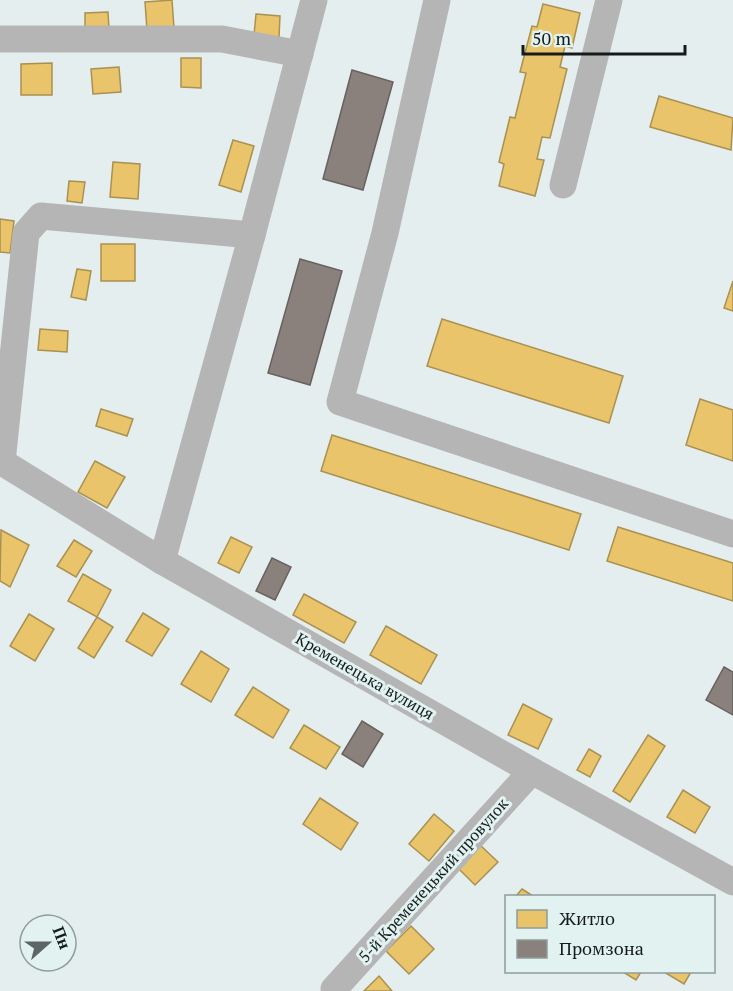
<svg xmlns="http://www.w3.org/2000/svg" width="733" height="991" viewBox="0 0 733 991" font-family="'PT Serif',serif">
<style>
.homes{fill:#e9c46a;stroke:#a99152;stroke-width:1.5}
.industry{fill:#8a817c;stroke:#67625f;stroke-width:1.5}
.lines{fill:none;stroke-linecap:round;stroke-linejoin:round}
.minor{stroke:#b5b5b5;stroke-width:27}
.labels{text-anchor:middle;stroke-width:6;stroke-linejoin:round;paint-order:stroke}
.street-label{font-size:16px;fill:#151b1b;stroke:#e1f2f1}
</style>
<rect width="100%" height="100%" fill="#e5eeee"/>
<g class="homes">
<polygon points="172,0 174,28 147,30 145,2"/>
<polygon points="543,4 580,13 572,48 565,46 560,67 567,69 550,138 542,137 537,159 544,160 535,196 499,186 504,164 499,162 510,117 515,118 526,73 520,72 532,26 537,27"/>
<polygon points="108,12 109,29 85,30 85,13"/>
<polygon points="256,14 280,16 279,37 254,35"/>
<polygon points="181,58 201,58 201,88 181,87"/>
<polygon points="52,63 52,95 21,95 21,64"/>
<polygon points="119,67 121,92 93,94 91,69"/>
<polygon points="659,96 733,118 731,150 650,127"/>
<polygon points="233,140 254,146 241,192 219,185"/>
<polygon points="113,162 140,164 138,199 110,197"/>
<polygon points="69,181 85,182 82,203 67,201"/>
<polygon points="0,219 14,221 10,253 0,252"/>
<rect x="101" y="244" width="34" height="37"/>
<polygon points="77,269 91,271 86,300 71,297"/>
<polygon points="733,281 733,311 724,308"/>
<polygon points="442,319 623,376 609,423 427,366"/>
<polygon points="40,329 68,331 67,352 38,350"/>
<polygon points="700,399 733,410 733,461 686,445"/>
<polygon points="101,409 133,419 127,436 96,426"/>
<polygon points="332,435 581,514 569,550 321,471"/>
<polygon points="95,461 125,477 107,508 78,492"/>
<polygon points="618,527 733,563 733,601 607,561"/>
<polygon points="1,530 29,545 10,587 0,581"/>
<polygon points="231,537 252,547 239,573 218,563"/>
<polygon points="74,540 92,551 76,577 57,566"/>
<polygon points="83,574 111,590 97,617 68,601"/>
<polygon points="304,594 356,622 344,643 293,615"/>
<polygon points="143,613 169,629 152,656 126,641"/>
<polygon points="29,614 54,629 35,661 10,646"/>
<polygon points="97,617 113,627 94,658 78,648"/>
<polygon points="386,626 437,655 421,684 370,655"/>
<polygon points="201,651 229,669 211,702 181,684"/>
<polygon points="253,687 289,710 273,738 235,715"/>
<polygon points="523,704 552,719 538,749 508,735"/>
<polygon points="304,725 340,747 326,769 290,748"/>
<polygon points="648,735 665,746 630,802 613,791"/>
<polygon points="589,749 601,756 590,777 577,770"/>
<polygon points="683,790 710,807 695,833 667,817"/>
<polygon points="320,798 358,823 341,850 303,824"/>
<polygon points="434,814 454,831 429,861 409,844"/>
<polygon points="480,845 498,862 475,885 458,868"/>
<polygon points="522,889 533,896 516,896"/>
<polygon points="411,926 434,949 409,974 386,951"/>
<polygon points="623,972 641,972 636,980"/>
<polygon points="664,972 691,972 684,984"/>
<polygon points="379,976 392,991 364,991"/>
</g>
<g class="industry">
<polygon points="352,70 393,82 363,190 323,179"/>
<polygon points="300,259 342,271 310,385 268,373"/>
<polygon points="272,558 291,567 275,600 256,591"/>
<polygon points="724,667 733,672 733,715 706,700"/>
<polygon points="362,721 383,734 363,767 342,754"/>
</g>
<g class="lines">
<g class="minor">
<polyline points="437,0 385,233 340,402 733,534"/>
<polyline points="0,39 222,39 300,54"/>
<polyline points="563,185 609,0"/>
<polyline points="252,235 41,216 26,233 2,462 162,561 532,771 733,882"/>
<polyline points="162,561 252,235 314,0"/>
<polyline points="334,989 532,771"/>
</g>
</g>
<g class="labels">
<g class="street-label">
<text transform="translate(365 676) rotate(30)" y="6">Кременецька вулиця</text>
<text transform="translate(433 880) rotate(-48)" y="6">5-й Кременецький провулок</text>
</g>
</g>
<rect x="505" y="895" width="210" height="78" fill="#e1f2f1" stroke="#8f9c9b" stroke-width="1.5"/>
<rect x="517" y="910" width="30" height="18" fill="#e9c46a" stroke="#8f9c9b" stroke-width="1.5"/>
<text x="559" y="925" font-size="18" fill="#151b1b">Житло</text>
<rect x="517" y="940" width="30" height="18" fill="#8a817c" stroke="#8f9c9b" stroke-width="1.5"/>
<text x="559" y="955" font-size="18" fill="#151b1b">Промзона</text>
<g transform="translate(48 943) rotate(69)"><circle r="28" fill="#e1f2f1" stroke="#8f9c9b" stroke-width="1.5"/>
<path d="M0-4.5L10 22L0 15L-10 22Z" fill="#5e6565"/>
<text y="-9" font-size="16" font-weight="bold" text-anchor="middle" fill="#151b1b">Пн</text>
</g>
<path d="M523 45v9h162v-9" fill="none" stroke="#151b1b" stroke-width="3"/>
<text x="532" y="45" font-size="18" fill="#151b1b" stroke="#e1f2f1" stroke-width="4.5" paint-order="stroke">50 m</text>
</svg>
